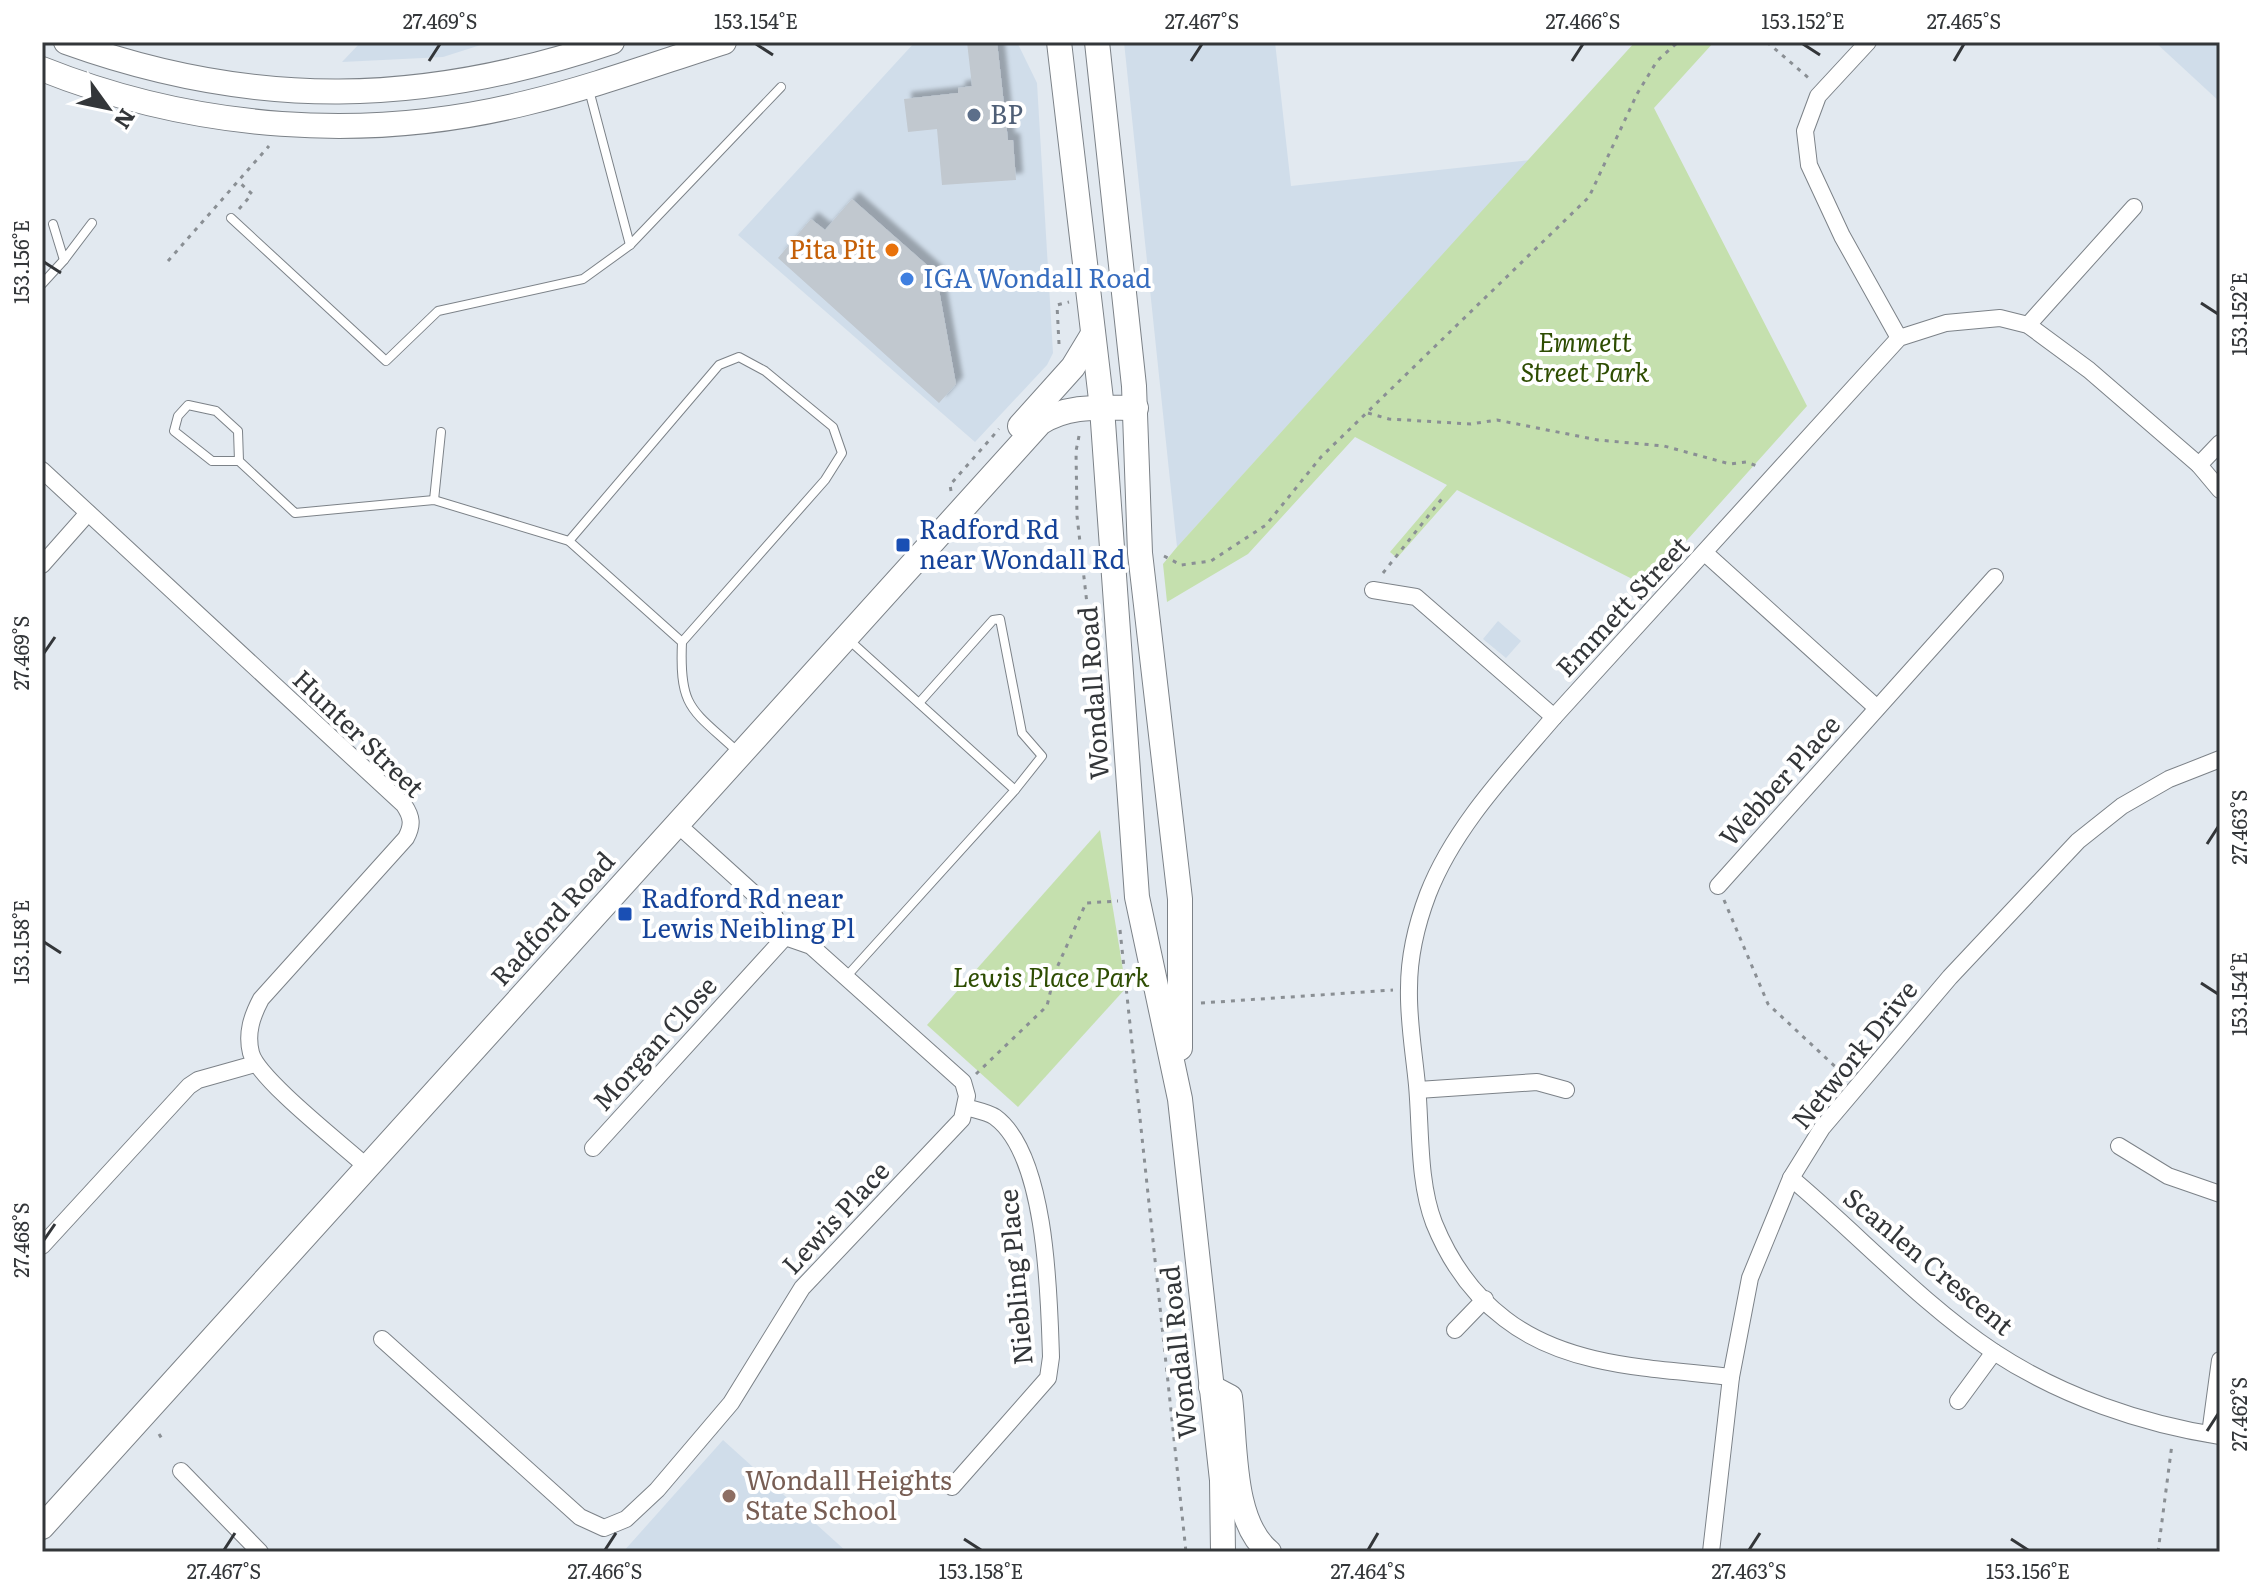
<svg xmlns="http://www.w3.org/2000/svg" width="2262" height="1594" viewBox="0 0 2262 1594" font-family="Literata,serif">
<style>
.built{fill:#d0ddea}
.green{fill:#c5e0ae}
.building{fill:#c1c8cf;filter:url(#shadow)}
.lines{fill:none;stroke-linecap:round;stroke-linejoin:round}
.lane-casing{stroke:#7c8288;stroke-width:10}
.street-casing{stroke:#7c8288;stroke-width:18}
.secondary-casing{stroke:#7c8288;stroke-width:26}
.path{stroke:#8a8f94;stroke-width:3;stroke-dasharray:4 6;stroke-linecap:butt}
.lane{stroke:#fff;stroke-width:8}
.street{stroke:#fff;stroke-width:16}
.secondary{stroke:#fff;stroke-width:24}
.ticks{fill:none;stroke:#333639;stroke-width:3}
.service-dot{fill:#5c6f8a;stroke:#fff;stroke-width:3}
.food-dot{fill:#e8710a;stroke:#fff;stroke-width:3}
.shop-dot{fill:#3f7fe0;stroke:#fff;stroke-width:3}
.transit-dot{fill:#1a4fb4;stroke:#fff;stroke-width:3}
.education-dot{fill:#8d6e63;stroke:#fff;stroke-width:3}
.labels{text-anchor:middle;stroke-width:8;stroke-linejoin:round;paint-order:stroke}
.service-label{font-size:26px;fill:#4e5e75;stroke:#fff;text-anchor:start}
.food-label{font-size:26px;fill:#c56008;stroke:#fff;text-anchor:end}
.shop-label{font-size:26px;fill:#366cbe;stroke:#fff;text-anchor:start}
.park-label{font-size:26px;font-style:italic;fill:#2e4d02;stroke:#fff}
.transit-label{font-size:26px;fill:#164399;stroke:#fff;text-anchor:start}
.street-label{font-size:26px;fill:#333639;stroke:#fff}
.education-label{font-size:26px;fill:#785e54;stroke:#fff;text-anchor:start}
.neatline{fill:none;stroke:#333639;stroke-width:3}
.ticks-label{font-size:20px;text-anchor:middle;fill:#333639}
</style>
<defs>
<filter id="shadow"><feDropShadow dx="7" dy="-7" stdDeviation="2" flood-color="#0004"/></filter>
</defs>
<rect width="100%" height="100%" fill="#e2e9f0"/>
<g class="built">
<polygon points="361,42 490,42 443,57 342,62"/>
<polygon points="915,42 1017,42 1037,83 1053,353 1047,365 975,442 738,235"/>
<polygon points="1124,42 1275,42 1291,186 1530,160 1177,547"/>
<polygon points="2155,42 2220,42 2220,102"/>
<polygon points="1498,621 1521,641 1506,658 1483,639"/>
<polygon points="723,1440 847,1552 623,1552"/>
</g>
<g class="green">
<polygon points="1635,42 1714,42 1654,108 1807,406 1646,586 1457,490 1397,558 1390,552 1447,485 1355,437 1248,554 1167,602 1163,564 1177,547"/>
<polygon points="1100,830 1126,988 1018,1107 927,1025"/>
</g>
<g class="building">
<polygon points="967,42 997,42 1008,140 1013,140 1016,180 942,185 937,129 908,132 904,99 958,93 958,88 972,86"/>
<polygon points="852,199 936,273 956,384 939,403 778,258 811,219 825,230"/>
</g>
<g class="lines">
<g class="lane-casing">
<g id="lane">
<polyline points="589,90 630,245"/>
<polyline points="231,218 386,361 438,311 583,279 630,245 781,87"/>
<polyline points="53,224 64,260 92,223"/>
<polyline points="42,284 64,260"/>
<path d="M239,461L238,431L216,411L188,405L178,416L174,431L212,461H239L295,513L434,500L569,541L682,642C679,710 692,709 739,753"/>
<polyline points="434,500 441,432"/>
<polyline points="569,541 719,365 739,357 765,371 833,427 842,453 825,480 682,642"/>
<polyline points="919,703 993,620 1000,619 1022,733 1042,756 1015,790"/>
<polyline points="846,977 1015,790 849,640"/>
</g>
</g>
<g class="street-casing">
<g id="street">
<polyline points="1868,42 1818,96 1805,131 1809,165 1842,236 1899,338"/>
<polyline points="2028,325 2134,207"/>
<polyline points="2199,465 2220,443"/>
<path d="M42,470L404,805C412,817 413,825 406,838L261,999C252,1016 246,1033 251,1053C258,1079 343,1145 367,1167"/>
<polyline points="1705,553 1877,708"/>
<polyline points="42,565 88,513"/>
<polyline points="1373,590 1416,597 1554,717"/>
<polyline points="1718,886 1995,577"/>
<polyline points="1418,1090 1537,1082 1566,1090"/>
<polyline points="2119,1146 2168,1176 2220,1194"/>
<polyline points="593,1148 785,937"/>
<path d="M1791,1178C1859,1235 1921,1303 1994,1352C2061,1396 2142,1424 2220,1436"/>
<polyline points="42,1246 189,1086 198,1080 255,1064"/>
<polyline points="1455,1330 1485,1299"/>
<polyline points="382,1339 580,1517 604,1528 626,1519 657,1490 731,1403 802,1288 962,1119 967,1096 963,1082 811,946 785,937 771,909 677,824"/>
<path d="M1731,1377C1655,1368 1568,1368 1505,1319C1473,1295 1449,1260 1434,1223C1418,1181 1421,1129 1417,1085C1414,1053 1408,1020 1409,988C1409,957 1417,923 1428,894C1454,827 1508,771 1554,717L1899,338L1946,323L2000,318L2028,325L2089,370L2199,465L2220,490"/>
<polyline points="1958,1401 1994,1352"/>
<polyline points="2210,1434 2220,1360"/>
<polyline points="181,1471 260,1552"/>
<path d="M952,1487L1048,1378L1051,1357C1049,1296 1047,1155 995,1117C988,1112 975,1110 966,1107"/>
<polyline points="1711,1552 1731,1377 1750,1278 1791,1178 1822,1128 1950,977 2078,841 2122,806 2169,779 2220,759"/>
</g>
</g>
<g class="secondary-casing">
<g id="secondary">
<path d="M66,42C255,110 423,106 612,42"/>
<polyline points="1059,42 1102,408 1137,897 1180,1099 1222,1480 1223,1552"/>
<polyline points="1097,42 1134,386 1140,553 1180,899 1180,1048"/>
<path d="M42,69C195,130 366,143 526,103C593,87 658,63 724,42"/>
<polyline points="1020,426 1073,367 1093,334"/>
<path d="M1211,1387L1230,1397C1236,1444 1231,1521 1269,1552"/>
<path d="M42,1527L1040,423C1069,404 1101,408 1136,408"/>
</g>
</g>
<g class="path">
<polyline points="1767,42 1811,80"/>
<polyline points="239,209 252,194 240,183"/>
<polyline points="168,261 269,146"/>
<polyline points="1059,344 1057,305 1069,302"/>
<polyline points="1368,413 1389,419 1471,424 1497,420 1598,440 1664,446 1730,464 1746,462 1760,467"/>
<polyline points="1079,436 1076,451 1077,516 1101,727"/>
<polyline points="951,491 950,485 999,429"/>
<polyline points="1164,556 1181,565 1211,561 1266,525 1321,457 1589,197 1637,94 1657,61 1678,42"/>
<polyline points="1383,573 1444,496"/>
<polyline points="1724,900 1768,1004 1841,1072"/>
<polyline points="1120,930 1186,1552"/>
<polyline points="1201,1003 1393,990"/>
<polyline points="976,1074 1047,1006 1055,972 1086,903 1118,901"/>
<polyline points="159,1434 164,1442"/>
<polyline points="2158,1552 2172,1444"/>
</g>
<use href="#lane" class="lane"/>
<use href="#street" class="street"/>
<use href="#secondary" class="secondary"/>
</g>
<path class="ticks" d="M756,44L773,55M1803,44L1820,55M429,61L440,44M1191,61L1202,44M1572,61L1583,44M1954,61L1964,44M44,262L61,273M2201,303L2218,314M44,653L55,637M2207,844L2218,827M44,942L61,953M2201,983L2218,994M44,1240L55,1224M2207,1431L2218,1414M964,1539L981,1550M2011,1539L2028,1550M224,1550L235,1533M605,1550L616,1533M1368,1550L1378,1533M1749,1550L1760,1533"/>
<circle class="service-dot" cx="974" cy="115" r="8"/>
<circle class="food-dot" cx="892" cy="250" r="8"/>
<circle class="shop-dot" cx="907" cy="279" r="8"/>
<g class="transit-dot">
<rect x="895" y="537" width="16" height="16" rx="4"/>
<rect x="617" y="906" width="16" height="16" rx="4"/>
</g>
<circle class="education-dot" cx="729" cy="1496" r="8"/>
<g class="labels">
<g class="service-label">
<text x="990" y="124">BP</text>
</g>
<g class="food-label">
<text x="876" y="259">Pita Pit</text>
</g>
<g class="shop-label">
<text x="923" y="288">IGA Wondall Road</text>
</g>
<g class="park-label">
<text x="1585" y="352">Emmett<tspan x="1585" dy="30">Street Park</tspan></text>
<text x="1051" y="987">Lewis Place Park</text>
</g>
<g class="transit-label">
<text x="919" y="539">Radford Rd<tspan x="919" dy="30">near Wondall Rd</tspan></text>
<text x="641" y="908">Radford Rd near<tspan x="641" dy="30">Lewis Neibling Pl</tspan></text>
</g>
<g class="street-label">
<text transform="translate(1623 607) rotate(-47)" y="9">Emmett Street</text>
<text transform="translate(1094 693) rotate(-94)" y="9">Wondall Road</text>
<text transform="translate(358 734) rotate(44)" y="9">Hunter Street</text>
<text transform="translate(1780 781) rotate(-48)" y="9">Webber Place</text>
<text transform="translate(553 919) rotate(-48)" y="9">Radford Road</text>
<text transform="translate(655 1044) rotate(-48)" y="9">Morgan Close</text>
<text transform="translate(1855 1055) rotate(-51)" y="9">Network Drive</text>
<text transform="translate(836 1218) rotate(-47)" y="9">Lewis Place</text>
<text transform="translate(1928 1262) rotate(40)" y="9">Scanlen Crescent</text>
<text transform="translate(1016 1277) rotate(-95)" y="9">Niebling Place</text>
<text transform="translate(1179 1352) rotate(-96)" y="9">Wondall Road</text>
</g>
<g class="education-label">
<text x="745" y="1490">Wondall Heights<tspan x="745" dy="30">State School</tspan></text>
</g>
</g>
<rect width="2262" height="1594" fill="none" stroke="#ffffff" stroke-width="88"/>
<g transform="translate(108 108) rotate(123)" stroke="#ffffff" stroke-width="6" paint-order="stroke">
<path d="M0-6L14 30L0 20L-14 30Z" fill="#333639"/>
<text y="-12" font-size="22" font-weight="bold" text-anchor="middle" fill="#333639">N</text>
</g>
<rect x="44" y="44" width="2174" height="1506" class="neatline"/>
<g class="ticks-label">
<text x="440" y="29">27.469°S</text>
<text x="756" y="29">153.154°E</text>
<text x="1202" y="29">27.467°S</text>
<text x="1583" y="29">27.466°S</text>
<text x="1803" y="29">153.152°E</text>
<text x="1964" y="29">27.465°S</text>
<text transform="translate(22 262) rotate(-90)" y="7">153.156°E</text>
<text transform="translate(2240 314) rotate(-90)" y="7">153.152°E</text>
<text transform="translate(22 653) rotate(-90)" y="7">27.469°S</text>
<text transform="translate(2240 827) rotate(-90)" y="7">27.463°S</text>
<text transform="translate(22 942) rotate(-90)" y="7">153.158°E</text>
<text transform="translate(2240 994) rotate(-90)" y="7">153.154°E</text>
<text transform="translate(22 1240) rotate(-90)" y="7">27.468°S</text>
<text transform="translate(2240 1414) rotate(-90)" y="7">27.462°S</text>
<text x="224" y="1579">27.467°S</text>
<text x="605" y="1579">27.466°S</text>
<text x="981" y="1579">153.158°E</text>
<text x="1368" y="1579">27.464°S</text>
<text x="1749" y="1579">27.463°S</text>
<text x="2028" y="1579">153.156°E</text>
</g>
</svg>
